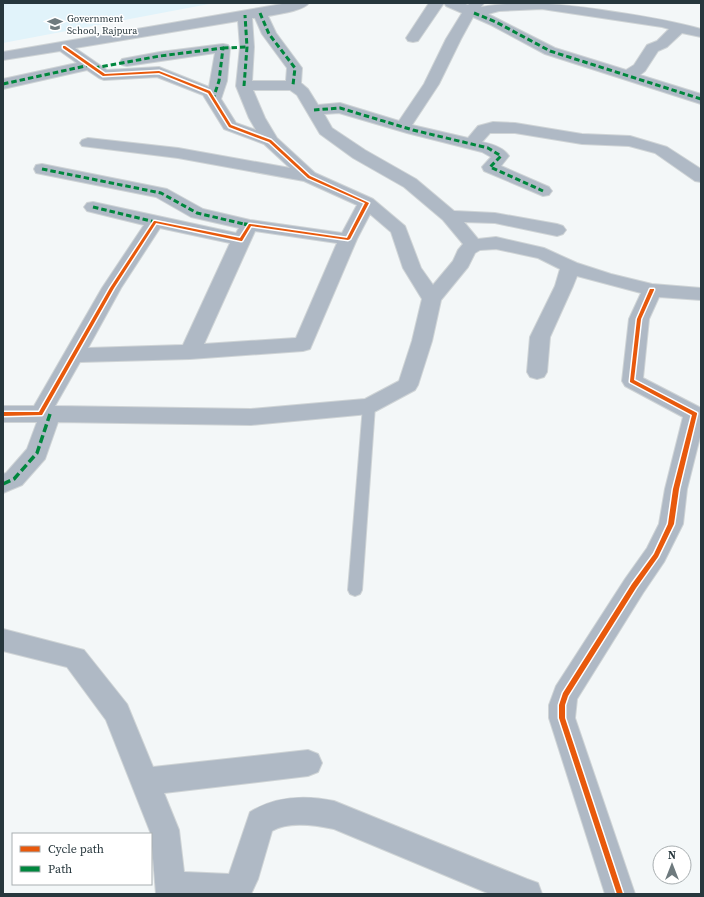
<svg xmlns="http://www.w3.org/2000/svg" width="704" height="897" viewBox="0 0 704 897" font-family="'Source Serif 4',serif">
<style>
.built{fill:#e1f3fa}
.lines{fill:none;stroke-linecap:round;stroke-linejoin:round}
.service-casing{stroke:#cfd4d6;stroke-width:2}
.minor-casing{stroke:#cfd4d6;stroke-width:2}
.service{fill:#afb9c5;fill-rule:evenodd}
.minor{fill:#afb9c5;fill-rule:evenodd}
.quiet-far1{stroke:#00873e;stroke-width:3;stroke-dasharray:5.5 3;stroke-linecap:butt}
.quiet{stroke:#00873e;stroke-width:3.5;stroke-dasharray:8 3.5;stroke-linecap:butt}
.cycleway-casing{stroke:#fff;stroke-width:3}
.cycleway{fill:#e8590c;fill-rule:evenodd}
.labels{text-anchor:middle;stroke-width:3;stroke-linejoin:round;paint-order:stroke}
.far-poi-label{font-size:10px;fill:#27373d;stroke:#fff;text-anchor:start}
</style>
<rect width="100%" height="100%" fill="#f3f7f8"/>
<polygon class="built" points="3,3 208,3 209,4 3,43"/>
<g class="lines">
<g class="service-casing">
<polygon id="service" points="369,402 373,403 375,406 362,590 360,594 355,596 350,594 348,590 363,406 365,403"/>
</g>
<g class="minor-casing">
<g id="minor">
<path d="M288,3H309C303,11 278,14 268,16L276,33L302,68L301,83L308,89L318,105L340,103L399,121L424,84L446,39L462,13L446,6L444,3H463L468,5L470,3H484L481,7C521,0 562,4 602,10C636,15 669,20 701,29V37L682,33L667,47L658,51L645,71L640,75L701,94V104L545,54L491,25L473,17L461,39L439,84L412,125L468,138L478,126L493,122L515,123L582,134L630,136L667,147L701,169V182L695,181L655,153L629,146L582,144L515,133H490L482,142C492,144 503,147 509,156L501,166L549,187L552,191L549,195L543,196L484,171L482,167L491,157L482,152L407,133L339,113L324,114L332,128L365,150L416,179L454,211L495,213L557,224L563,226L566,230L563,234L557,236L495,223L464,222L478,239L496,237L544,248L577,263L611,274L652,284L701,288V300L659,297L649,319L643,378L701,408V433L687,489L683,524L664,562L643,593L577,699L575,718L635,894H605L549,718V705L556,686L625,579L647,548L659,524L665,489L683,417L625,386L622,381L629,319L641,293L577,276L573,286L550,337L547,372L544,377L537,379L530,377L527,372L530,337L555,286L560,269L538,258L496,249L480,250L475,253L468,267L441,300L432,341L418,385L415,390L376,411L369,414L251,425L58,422L45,459L22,485L3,493V474L6,473L27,449L37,422H3V406H34L102,288L144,225L87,211L84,207L87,203L93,202L236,233L239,228L191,217L156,197L36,173L34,169L36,165L42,164L167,189L203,209L250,220L342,233L357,205L304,181L178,158L82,146L80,143L82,140L88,138L178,148L290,168L264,144L224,129L203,95L157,77L104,80L99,78L87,70L3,89V79L77,63L60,51L3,60V52ZM542,9L662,27L669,29L657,41L647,45L634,65L626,70L555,48L488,14L499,11ZM252,18H255L262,34L287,68L286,81H252L254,47ZM238,21L240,47L236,86L249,118L256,130L236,123L221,99L227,81L230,48L228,45L223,44L160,52L122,59L120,62L122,65L127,66L215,53L209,87L159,67L107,70L75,48ZM253,90H290L297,95L320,134L353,158L404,187L443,220L463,244L458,250L453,261L433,285L421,268L405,226L373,199L315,173L277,138L265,118ZM370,214L391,232L403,268L422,299L412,341L399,381L365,399L251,409L55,406L80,362L190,359L303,351L310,349L357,239ZM160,228L230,243L183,345L88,348L121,288ZM255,231L337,243L296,338L204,344Z"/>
<polygon points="429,3 444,3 418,41 413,42 408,41 406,38"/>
<path d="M3,629L84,650L127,704L153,767L308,750L318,754L322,763L318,772L308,776L164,793L179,830L184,872L229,874L250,812C276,796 305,795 334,801L527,879L538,883L542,894H490L334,829C316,825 288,821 272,831L258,879L251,894H156L151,834L106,720L67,667L3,651Z"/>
</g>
</g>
<use href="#service" class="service"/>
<use href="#minor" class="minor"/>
<g class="quiet-far1">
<polyline points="260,13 269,34 295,68 293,85"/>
<polyline points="474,13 496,22 550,51 701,99"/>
<polyline points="223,48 247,47"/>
<polyline points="94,68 160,56 223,48 219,81 213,99"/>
<polyline points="3,84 90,65"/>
<polyline points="244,86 247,47 245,15"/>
<polyline points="314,110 340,108 413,130 488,148 501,156 490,167 543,191"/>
<polyline points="42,169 161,193 197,213 248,225"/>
<polyline points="93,207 155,222"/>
</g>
<g class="quiet">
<polyline points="244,224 250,225"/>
<polyline points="3,484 14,479 37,453 50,414"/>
</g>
<g class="cycleway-casing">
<g id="cycleway">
<polygon points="63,46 65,46 105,74 159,71 210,91 231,125 271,140 310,176 369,203 350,239 348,240 251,226 242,241 241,241 156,223 114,288 42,415 3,416 3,412 39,412 110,288 154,221 155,221 240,238 249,224 250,224 347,238 365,203 308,178 269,142 229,127 208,93 159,73 103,76 63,48"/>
<polygon points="650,289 654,289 654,290 641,319 634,380 697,413 697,414 679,489 674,524 658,557 636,588 568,696 565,705 565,718 623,894 617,894 559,718 559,705 563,693 632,584 654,554 668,524 673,489 692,415 630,382 630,381 637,319"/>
</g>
</g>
<use href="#cycleway" class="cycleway"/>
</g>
<defs>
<g id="school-bare" transform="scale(1.2)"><path d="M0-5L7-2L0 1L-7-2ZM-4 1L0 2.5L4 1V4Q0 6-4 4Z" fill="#6e7a7e" stroke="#fff" stroke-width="2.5" paint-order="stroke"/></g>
</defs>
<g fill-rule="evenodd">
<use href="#school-bare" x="55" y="24"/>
</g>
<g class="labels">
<g class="far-poi-label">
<text x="67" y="22">Government<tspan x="67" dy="12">School, Rajpura</tspan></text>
</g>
</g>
<rect width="704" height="897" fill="none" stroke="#27373d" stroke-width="8"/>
<rect x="12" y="833" width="140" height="52" fill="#ffffff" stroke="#a9afb1"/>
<rect x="20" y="846" width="20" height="6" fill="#e8590c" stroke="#a9afb1"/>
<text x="48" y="853" font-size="12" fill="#27373d">Cycle path</text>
<rect x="20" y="866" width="20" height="6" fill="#00873e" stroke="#a9afb1"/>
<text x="48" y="873" font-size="12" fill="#27373d">Path</text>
<g transform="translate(672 865)"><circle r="19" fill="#ffffff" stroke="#a9afb1"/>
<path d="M0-3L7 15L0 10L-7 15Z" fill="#6e7a7e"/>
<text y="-6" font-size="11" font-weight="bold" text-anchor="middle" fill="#27373d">N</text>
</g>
</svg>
